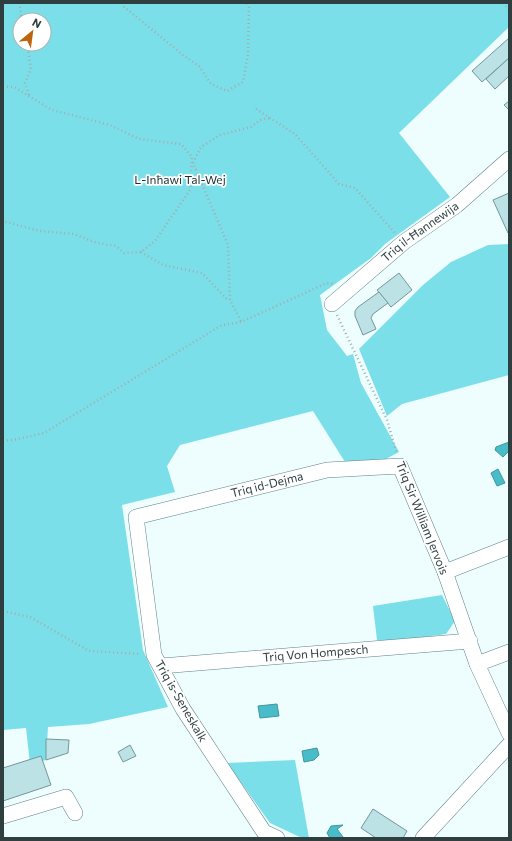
<svg xmlns="http://www.w3.org/2000/svg" width="512" height="841" viewBox="0 0 512 841" font-family="Commissioner,sans-serif">
<style>
.green{fill:#7bdfea;fill-rule:evenodd}
.water{fill:#48bcc8;stroke:#40969f}
.building{fill:#bce2e6;stroke:#73979b}
.lines{fill:none;stroke-linecap:round;stroke-linejoin:round}
.minor-casing{stroke:#5e8285;stroke-width:16}
.path{stroke:#9faeaf;stroke-width:2.5;stroke-dasharray:1 3;stroke-linecap:butt}
.minor{stroke:#fff;stroke-width:15}
.labels{text-anchor:middle;stroke-width:3.5;stroke-linejoin:round;paint-order:stroke}
.park-label{font-size:12px;fill:#1b3032;stroke:#fff}
.street-label{font-size:12px;fill:#2f3f40;stroke:#fff}
</style>
<rect width="100%" height="100%" fill="#eefdfe"/>
<g class="green">
<path d="M3,3H509V27L399,133L450,197L385,244L371,258L320,295L327,330L347,356L353,354L361,383L399,452L384,460L345,462L313,411L180,445L167,466L175,492L122,505L143,650L168,707L89,724L48,727L46,760L30,764L26,728L3,730ZM20,20H44V44H20Z"/>
<polygon points="509,244 509,375 402,404 387,416 359,349 423,285 451,262 488,245"/>
<polygon points="442,595 455,621 446,634 388,642 377,640 373,606"/>
<polygon points="295,760 309,838 302,838 270,823 227,763"/>
</g>
<g class="water">
<polygon points="509,442 509,451 503,457 495,450 496,447"/>
<polygon points="498,469 505,483 497,486 491,473"/>
<polygon points="277,704 279,716 260,718 258,706"/>
<polygon points="317,748 319,755 314,760 304,762 302,751"/>
<polygon points="343,825 337,829 343,837 342,838 330,838 327,833 331,826"/>
</g>
<g class="building">
<polygon points="509,38 509,58 482,82 472,71"/>
<polygon points="509,58 509,76 495,89 486,79"/>
<polygon points="509,101 509,110 504,105"/>
<polygon points="509,193 509,233 508,233 493,200"/>
<polygon points="399,273 412,290 391,307 377,290"/>
<polygon points="379,292 388,303 373,314 371,318 376,329 363,335 355,316 355,311 358,307"/>
<polygon points="46,739 69,740 68,753 46,760"/>
<polygon points="130,745 136,756 123,762 118,752"/>
<polygon points="41,756 51,785 3,801 3,768"/>
<polygon points="373,809 407,831 403,838 376,838 361,828"/>
</g>
<g class="lines">
<g class="minor-casing">
<g id="minor">
<path id="s1" d="M332,304L404,242L457,205L509,159"/>
<polyline points="445,572 509,547"/>
<polyline points="477,664 509,652"/>
<path id="s2" d="M161,666L470,641"/>
<polyline points="3,816 66,797 75,813"/>
<path id="s3" d="M277,838L264,832L183,709L154,655L136,517L327,470L400,466L445,572L477,664L509,733"/>
<polyline points="423,838 509,745"/>
</g>
</g>
<g class="path">
<polyline points="19,3 22,20"/>
<polyline points="122,3 123,6 183,55 199,66 211,84 227,91 243,82 248,54 249,7 247,3"/>
<polyline points="503,3 509,10"/>
<polyline points="27,44 31,69 25,83 29,95"/>
<polyline points="3,87 14,87 52,110 110,125 139,139 181,144 192,157 190,190 155,241 141,252 124,253 116,246 97,243 74,234 40,231 3,221"/>
<polyline points="256,109 295,134 339,184 355,188 395,233"/>
<polyline points="141,252 163,265 202,273 226,298 230,300"/>
<polyline points="337,315 387,420 397,454"/>
<polyline points="241,321 230,300 228,245 193,163 201,147 220,135 251,127 260,120 271,118"/>
<polyline points="3,441 18,439 44,433 222,325 241,322 327,283 334,284"/>
<polyline points="3,611 30,617 89,651 140,654"/>
</g>
<use href="#minor" class="minor"/>
</g>
<g class="labels">
<g class="park-label">
<text x="180" y="184">L-Inħawi Tal-Wej</text>
</g>
<g class="street-label">
<text dy="4" stroke="none"><textPath href="#s1" startOffset="114">Triq il-Ħannewija</textPath></text>
<text dy="4" stroke="none"><textPath href="#s3" startOffset="497">Triq id-Dejma</textPath></text>
<text transform="translate(422 518) rotate(68)" y="4">Triq Sir William Jervois</text>
<text dy="4" stroke="none"><textPath href="#s2" startOffset="155">Triq Von Hompesch</textPath></text>
<text transform="translate(181 701) rotate(60)" y="4">Triq is-Seneskalk</text>
</g>
</g>
<rect width="512" height="841" fill="none" stroke="#2f3f40" stroke-width="8"/>
<g transform="translate(32 32) rotate(29)"><circle r="19" fill="#ffffff" stroke="#acb2b3"/>
<path d="M0-3L7 15L0 10L-7 15Z" fill="#be630e"/>
<text y="-6" font-size="11" font-weight="bold" text-anchor="middle" fill="#2f3f40">N</text>
</g>
</svg>
